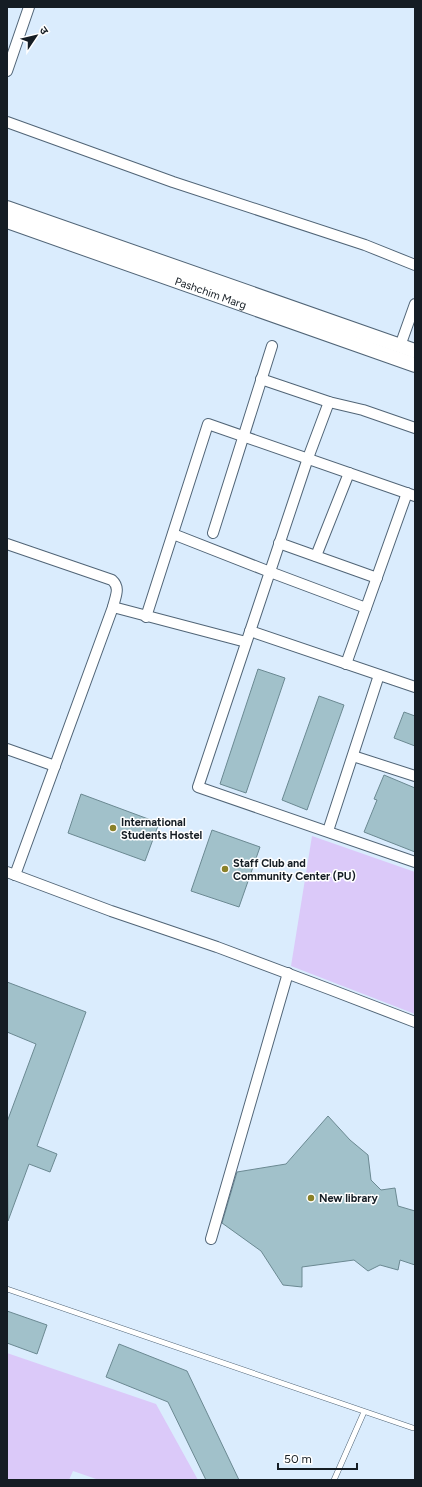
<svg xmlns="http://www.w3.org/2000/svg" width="422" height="1487" viewBox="0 0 422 1487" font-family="Figtree,'Noto Sans Devanagari',sans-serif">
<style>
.green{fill:#dbc9f9}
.building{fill:#a1c1ca;stroke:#6b8992}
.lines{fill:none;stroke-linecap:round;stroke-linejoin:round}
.service-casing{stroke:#516577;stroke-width:6}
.minor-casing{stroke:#516577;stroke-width:12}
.secondary-casing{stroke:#516577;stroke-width:16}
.service{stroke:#fff;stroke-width:5}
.minor{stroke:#fff;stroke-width:10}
.secondary{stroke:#fff;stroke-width:14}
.poi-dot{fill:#8a8128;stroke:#fff;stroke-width:1.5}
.labels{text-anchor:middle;stroke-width:3;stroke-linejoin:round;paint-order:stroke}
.street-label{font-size:11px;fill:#151d24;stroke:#fff}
.poi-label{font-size:11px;font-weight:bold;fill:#151d24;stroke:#fff;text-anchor:start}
</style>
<rect width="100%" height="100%" fill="#daecfd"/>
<g class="green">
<polygon points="312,836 415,872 415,1014 291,966"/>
<polygon points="7,1353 156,1404 198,1480 99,1480 73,1471 69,1480 7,1480"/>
</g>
<g class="building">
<polygon points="258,669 285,678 246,793 220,784"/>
<polygon points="319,696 344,705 307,810 282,800"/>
<polygon points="404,712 415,716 415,746 394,738"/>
<polygon points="384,775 415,788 415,852 364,832 377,800 374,799"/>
<polygon points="81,794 159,823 145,861 68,833"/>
<polygon points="212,830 260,847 239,907 191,891"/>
<polygon points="7,982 86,1012 37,1146 57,1154 50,1172 29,1164 8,1221 7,1122 36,1044 7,1032"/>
<polygon points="328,1116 350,1140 368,1155 371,1180 381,1190 395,1188 398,1206 415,1211 415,1265 400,1260 398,1270 380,1265 368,1271 354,1260 302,1267 302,1287 283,1285 261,1251 222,1223 237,1172 286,1164"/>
<polygon points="7,1311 47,1325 37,1354 7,1343"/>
<polygon points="119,1344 187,1371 239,1480 206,1480 168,1402 106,1377"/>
</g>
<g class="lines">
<g class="service-casing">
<g id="service">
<polyline points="7,1289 413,1428"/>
<polyline points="334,1480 364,1412"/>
</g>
</g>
<g class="minor-casing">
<g id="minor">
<polyline points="7,71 29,7"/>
<polyline points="7,122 173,182 365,245 415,265"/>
<polyline points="400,346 415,304"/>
<polyline points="261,379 329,402 363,410 415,428"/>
<polyline points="329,402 308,458 198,787 415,862"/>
<polyline points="213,533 272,346"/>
<polyline points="173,534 270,572 366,608"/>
<polyline points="279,543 377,578"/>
<path d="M7,544L112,580C121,588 115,597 113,607"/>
<polyline points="316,556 349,473"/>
<polyline points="146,617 208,424 415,496"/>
<polyline points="250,631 415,687"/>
<polyline points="346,664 407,493"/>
<polyline points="7,749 55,766"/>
<polyline points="353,756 415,776"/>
<polyline points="328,831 379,675"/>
<polyline points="7,872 111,911 217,947 329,989 415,1022"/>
<polyline points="15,875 113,607 246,642"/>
<polyline points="211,1239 288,973"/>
</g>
</g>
<g class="secondary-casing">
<g id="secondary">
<polyline points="7,208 415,351"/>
<path id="s1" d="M7,221L415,365"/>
</g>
</g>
<use href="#service" class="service"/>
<use href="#minor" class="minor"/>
<use href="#secondary" class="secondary"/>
</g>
<g class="poi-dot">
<circle cx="113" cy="828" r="4"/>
<circle cx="225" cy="869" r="4"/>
<circle cx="311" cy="1198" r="4"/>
</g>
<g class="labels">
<g class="street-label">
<text dy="4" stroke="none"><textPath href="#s1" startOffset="216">Pashchim Marg</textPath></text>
</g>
<g class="poi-label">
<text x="121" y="826">International<tspan x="121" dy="13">Students Hostel</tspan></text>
<text x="233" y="867">Staff Club and<tspan x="233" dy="13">Community Center (PU)</tspan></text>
<text x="319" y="1202">New library</text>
</g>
</g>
<rect width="422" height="1487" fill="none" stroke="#151d24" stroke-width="16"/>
<g transform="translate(36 36) rotate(55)" stroke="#ffffff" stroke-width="3" paint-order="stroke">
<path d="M0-3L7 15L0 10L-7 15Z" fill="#151d24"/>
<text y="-6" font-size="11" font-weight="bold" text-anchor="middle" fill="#151d24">उ</text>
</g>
<path d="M278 1463v6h79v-6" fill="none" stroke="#151d24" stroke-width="2"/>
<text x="284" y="1463" font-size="12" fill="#151d24" stroke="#ffffff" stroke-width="3" paint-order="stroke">50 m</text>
</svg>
